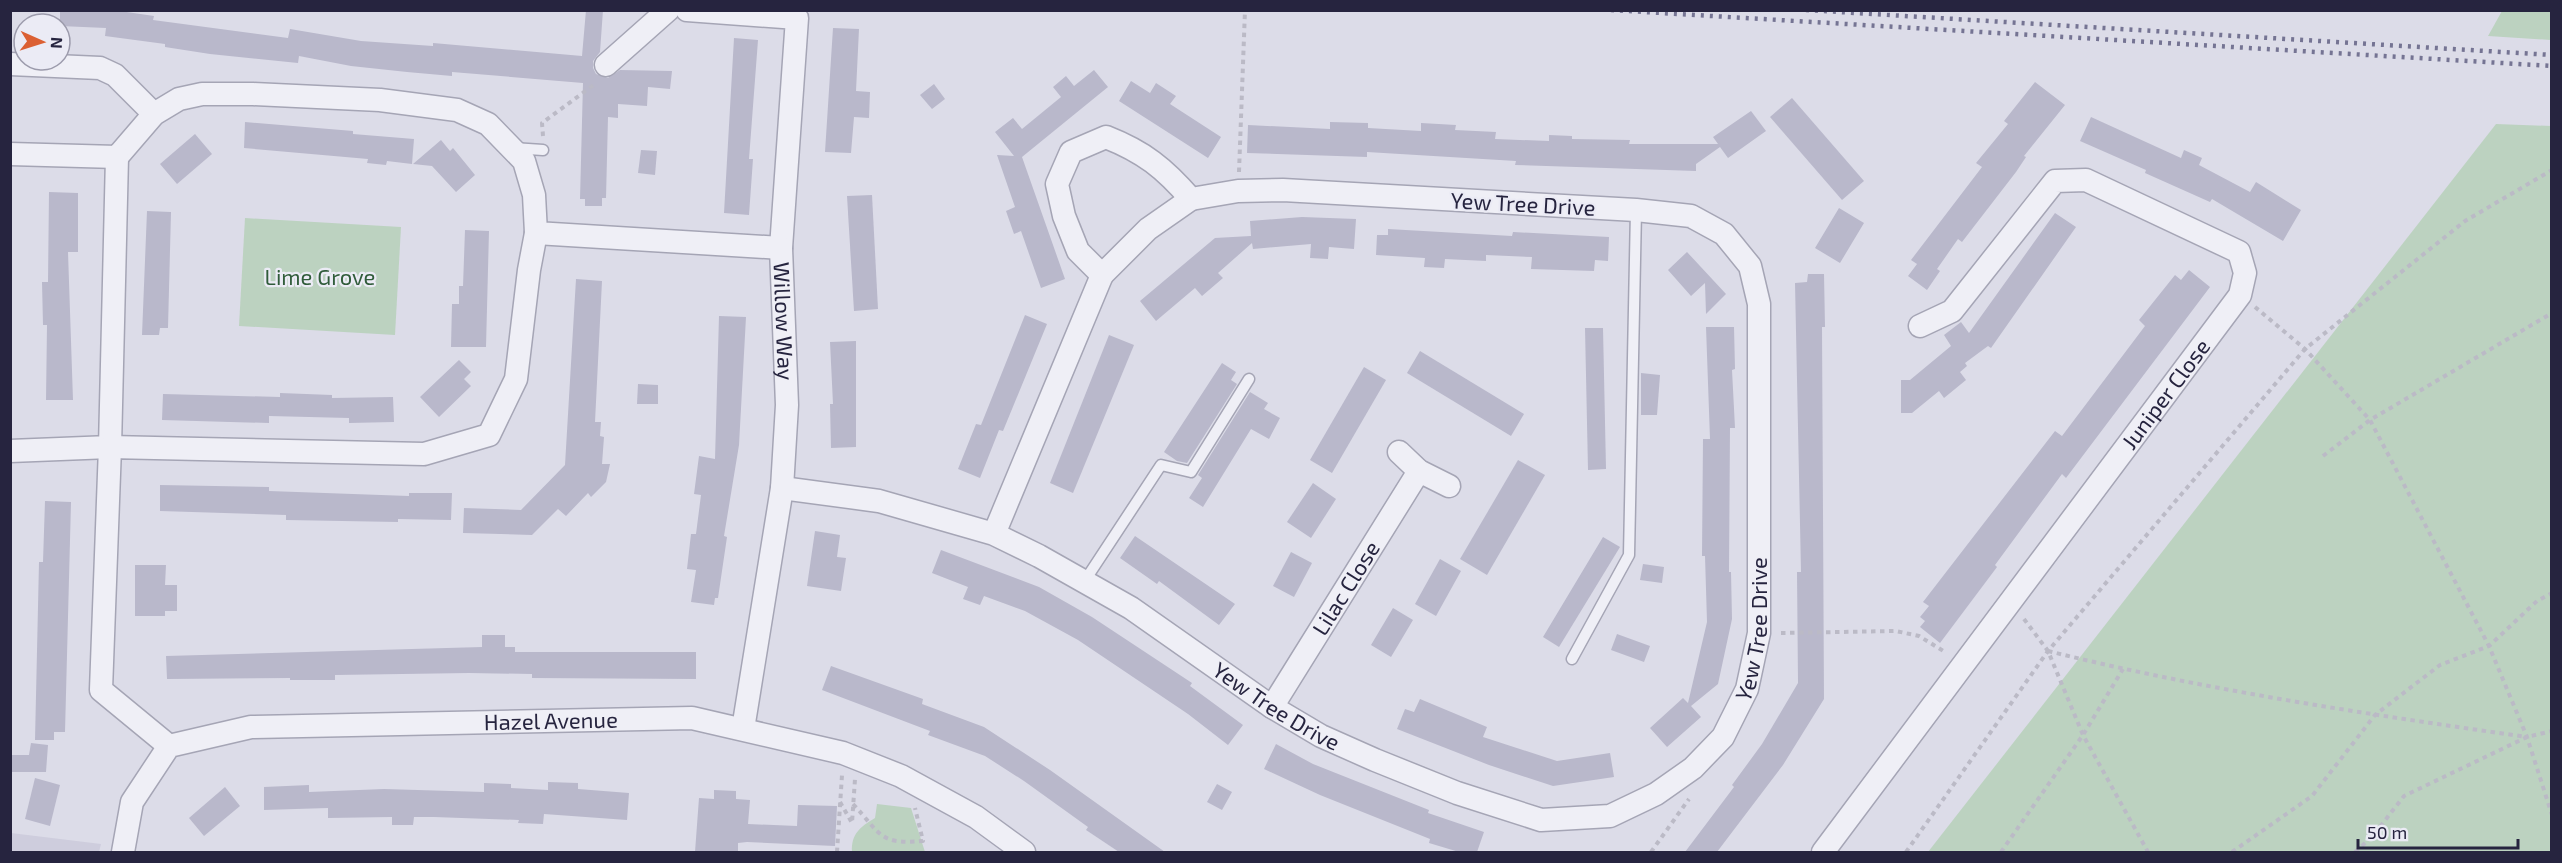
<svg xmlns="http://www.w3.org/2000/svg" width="2562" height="863" viewBox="0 0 2562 863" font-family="'Exo 2',sans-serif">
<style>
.built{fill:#cecddd}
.green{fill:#bcd2c0}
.building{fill:#b9b8cb}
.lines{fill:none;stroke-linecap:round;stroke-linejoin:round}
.service-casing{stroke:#a5a5b5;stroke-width:13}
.minor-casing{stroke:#a5a5b5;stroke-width:25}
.path{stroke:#bbbac6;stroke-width:4;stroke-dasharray:4.5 4.5;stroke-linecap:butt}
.service{stroke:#efeff6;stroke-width:10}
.minor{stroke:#efeff6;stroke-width:22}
.rail{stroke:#757493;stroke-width:4.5;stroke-dasharray:3 6;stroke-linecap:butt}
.labels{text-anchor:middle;stroke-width:4.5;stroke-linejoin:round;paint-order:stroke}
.street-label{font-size:22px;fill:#26243f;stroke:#ebebf5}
.park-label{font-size:22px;fill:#305c3a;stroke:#ebebf5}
</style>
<rect width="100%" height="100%" fill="#dcdce8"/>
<polygon class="built" points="11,833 101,844 99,852 11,852"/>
<g class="green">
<polygon points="2502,11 2551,11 2551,40 2488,36"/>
<polygon points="2496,124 2551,126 2551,852 1928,852"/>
<polygon points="245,218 401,227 395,335 239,326"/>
<path d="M877,804L911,808L925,852H852C851,834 860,827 875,818Z"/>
</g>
<g class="building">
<polygon points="60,10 113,10 154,16 153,20 288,38 290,29 361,41 433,46 433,43 582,56 586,10 603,10 600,52 593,61 593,68 596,74 608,78 620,70 672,71 670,89 648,87 647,106 618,104 618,118 608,117 606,198 602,198 602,206 585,206 585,199 580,199 583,83 452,72 452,76 407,72 351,66 299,56 298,63 210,54 165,47 165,44 105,36 106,28 60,26"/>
<polygon points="833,28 859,29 856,91 870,92 869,118 854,117 851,153 825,152"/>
<polygon points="734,38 758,40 749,159 753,159 749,215 724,213"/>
<polygon points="1094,70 1108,87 1022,157 1065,279 1041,288 1021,231 1014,234 1006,211 1015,207 997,155 1014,156 995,132 1013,118 1022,129 1061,97 1053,87 1066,76 1074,86"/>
<polygon points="1131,81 1150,93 1156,83 1176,96 1170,104 1221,137 1208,158 1119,101"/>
<polygon points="2035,82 2065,105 2024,156 2026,157 2016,172 1962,242 1958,239 1937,269 1940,271 1927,290 1908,276 1917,264 1911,260 1982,167 1976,163 2008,124 2004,121"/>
<polygon points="934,84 945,99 932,109 920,95"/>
<polygon points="1792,98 1864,181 1842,200 1770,117"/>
<polygon points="1751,111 1766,131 1728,158 1720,147 1696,164 1696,171 1515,165 1516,161 1367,152 1367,157 1247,153 1248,125 1330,129 1330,122 1368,123 1368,128 1421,131 1421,123 1456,125 1455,130 1496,132 1495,139 1549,141 1549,135 1572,136 1572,139 1630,140 1629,144 1718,144 1713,137"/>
<polygon points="2091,117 2181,158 2184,150 2202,158 2199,165 2250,192 2256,182 2301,210 2283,241 2212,199 2210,202 2145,173 2146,170 2080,141"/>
<polygon points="245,122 353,131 353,134 414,139 412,164 387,161 386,165 367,163 368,159 244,148"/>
<polygon points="195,134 212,154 177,184 160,164"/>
<polygon points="441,140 450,151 453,148 475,175 456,192 432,166 413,164"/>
<polygon points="641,150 657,151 655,175 638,173"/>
<polygon points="49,192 78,193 78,252 68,252 73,400 46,400 47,325 43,325 42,282 48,282"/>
<polygon points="872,195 878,309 854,311 847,196"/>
<polygon points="1839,208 1864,223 1840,263 1815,248"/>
<polygon points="147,211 171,212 168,328 160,328 159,335 142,335"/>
<polygon points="2055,213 2076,227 1991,348 1988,346 1965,363 1967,366 1960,372 1966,380 1944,398 1939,391 1912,413 1901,413 1901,380 1910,380 1951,346 1944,335 1961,322 1969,333"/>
<polygon points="1302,217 1356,219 1354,249 1329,247 1328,259 1310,258 1311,244 1253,249 1252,243 1218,273 1223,278 1202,296 1195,288 1156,321 1140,301 1215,238 1251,236 1250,221"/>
<polygon points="1388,229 1512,236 1513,232 1609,237 1608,261 1595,260 1594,271 1531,269 1532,257 1486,255 1486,261 1445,259 1444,268 1424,267 1425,258 1376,255 1377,235 1388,235"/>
<polygon points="465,230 489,231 486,347 451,347 452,304 459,304 459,286 463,286"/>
<polygon points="1687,252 1726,294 1706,314 1705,283 1691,296 1668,270"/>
<polygon points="2189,270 2210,287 2066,478 2062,474 1995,565 1997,567 1940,643 1920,627 1925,621 1920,617 1929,606 1923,602 2055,431 2062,436 2145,326 2139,320 2175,275 2181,280"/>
<polygon points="1808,274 1824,274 1825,327 1822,327 1824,699 1783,765 1717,852 1685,852 1734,787 1732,785 1762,744 1798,683 1797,572 1801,572 1795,283 1807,282"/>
<polygon points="576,279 602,281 595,422 601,422 600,436 604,437 602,464 610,464 606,482 591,497 588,493 566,516 558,509 532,535 463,533 464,508 521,510 565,465"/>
<polygon points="1025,315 1047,324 1003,431 999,430 980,478 958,469 976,424 981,425"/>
<polygon points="719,316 746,317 739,445 724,536 727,537 718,598 715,598 714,605 691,602 696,570 687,569 691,534 696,534 701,495 694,494 699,456 715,459"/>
<polygon points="1706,327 1734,327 1735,369 1732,370 1735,428 1730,428 1729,572 1731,572 1732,619 1718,684 1691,706 1701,717 1667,747 1650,728 1683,698 1688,703 1707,622 1705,556 1702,556 1703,439 1710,439"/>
<polygon points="1585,328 1603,328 1606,469 1588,470"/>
<polygon points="1109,335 1134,345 1073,493 1050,483"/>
<polygon points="856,341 856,447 831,448 830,404 833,404 830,342"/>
<polygon points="1420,351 1524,414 1511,436 1407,373"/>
<polygon points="459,360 471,372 464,379 471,386 439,417 420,397"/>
<polygon points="1222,363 1236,372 1231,380 1237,384 1187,463 1177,461 1164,452"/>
<polygon points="1364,367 1386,380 1332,473 1310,460"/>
<polygon points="1641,373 1660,375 1657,415 1641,415"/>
<polygon points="638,384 658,385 658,404 637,404"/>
<polygon points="1250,392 1268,403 1264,409 1280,418 1269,439 1251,429 1203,507 1189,498 1202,478 1198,475"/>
<polygon points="280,393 332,395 332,398 393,397 394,422 349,423 349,418 269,416 269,423 162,420 163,394 280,397"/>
<polygon points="1518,460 1545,475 1487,575 1460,559"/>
<polygon points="1313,483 1336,499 1311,538 1287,522"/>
<polygon points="160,485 269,487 269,491 409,496 409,493 452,493 451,520 398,519 398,522 286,520 286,515 160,511"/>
<polygon points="45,501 71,502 65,732 54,732 54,740 35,740 39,562 43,562"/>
<polygon points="815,531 840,535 837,557 846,558 841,591 807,586"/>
<polygon points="1135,536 1235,604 1219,625 1159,581 1157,584 1120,558"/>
<polygon points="1603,537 1620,547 1559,647 1543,637"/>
<polygon points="941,550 1039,587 1092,617 1192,683 1190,686 1243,725 1228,745 1188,714 1078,640 1025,611 984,596 980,605 963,599 968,587 932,573"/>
<polygon points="1291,552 1312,563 1294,597 1273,586"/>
<polygon points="1440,559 1461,571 1436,616 1415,604"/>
<polygon points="1643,564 1664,567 1662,583 1640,580"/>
<polygon points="135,565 166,565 165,585 177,585 177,611 165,611 165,616 135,616"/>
<polygon points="1393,608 1413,620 1391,657 1371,645"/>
<polygon points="1617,634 1650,646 1644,662 1611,650"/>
<polygon points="482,635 505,635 505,647 515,647 515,652 696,652 696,679 532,678 532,674 469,673 335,675 335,680 290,680 290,678 167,679 166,656 482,647"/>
<polygon points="831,666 923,699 922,704 984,727 1050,770 1165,852 1119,852 1086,830 1088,827 1024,781 985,756 928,735 930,731 822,690"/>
<polygon points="1420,699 1487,727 1483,737 1557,761 1610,753 1614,777 1553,786 1489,765 1397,729 1405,709 1414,712"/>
<polygon points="31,743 48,745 46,772 10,772 10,755 29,755"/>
<polygon points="1276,744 1313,764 1429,810 1428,813 1484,832 1477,852 1459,852 1429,843 1430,839 1320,795 1264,769"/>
<polygon points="35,778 60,785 50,826 25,819"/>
<polygon points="548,782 578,783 578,789 629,793 627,820 544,814 543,824 518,823 519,820 434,817 414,817 413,825 392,825 392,817 328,818 328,808 264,810 264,787 309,785 309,792 384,789 484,792 484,783 511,784 511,788 548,790"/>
<polygon points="1217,784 1232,792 1222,810 1207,802"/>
<polygon points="225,787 240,806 204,836 189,818"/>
<polygon points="714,790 736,791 736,799 750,800 748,824 797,826 798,805 837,806 835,846 747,842 738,843 738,852 695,852 699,798 714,799"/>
</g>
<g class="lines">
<g class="service-casing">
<g id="service">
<polyline points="513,148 543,150"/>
<polyline points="1084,582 1161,465 1191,472 1249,379"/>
<polyline points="1572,659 1629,555 1636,210"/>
</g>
</g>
<g class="minor-casing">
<g id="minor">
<path id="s1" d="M687,10L797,18L781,248L787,405L782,488L743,729"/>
<polyline points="10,64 100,68 115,75 154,114"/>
<polyline points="606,65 668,10"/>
<polyline points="10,154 117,157 154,114 179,99 202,94 253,94 380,100 457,110 488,124 524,161 534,195 536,233 781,248"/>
<polyline points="1102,275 1148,229 1191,199"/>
<polyline points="10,451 110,447 117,157"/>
<polyline points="1399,452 1419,471 1449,486"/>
<path id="s2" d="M782,488L879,501L994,534L1039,556L1131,608L1272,707L1321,736L1375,760L1457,793L1541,820L1610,816L1656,794L1693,768L1723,737L1747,689L1759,633V304L1750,266L1724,234L1691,216L1636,210L1283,190L1238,191L1191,199C1164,168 1144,152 1106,137L1071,152L1057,184L1064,216L1078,251L1102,275L994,534"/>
<path id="s3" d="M1272,707L1419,471"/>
<polyline points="169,746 101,690 110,447 424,454 489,435 516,379 529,270 536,233"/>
<path id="s4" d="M123,852L132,802L169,746L251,727L692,718L843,753L901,776L976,817L1024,852"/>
<path id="s5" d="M1823,852L2240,295L2245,273L2239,252L2086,180L2055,181L1952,311L1920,326"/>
</g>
</g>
<g class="path">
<polyline points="543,136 542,123 595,84"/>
<polyline points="1239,172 1245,10"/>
<polyline points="2255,307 2305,349 2370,420 2489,646 2527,737 2552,815"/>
<polyline points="2323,456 2370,420 2552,313"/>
<polyline points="2024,619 2048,651 2083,735 2148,852"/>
<polyline points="1781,633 1896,631 1919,636 1945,652"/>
<path d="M2048,651C2205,690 2366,714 2527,737"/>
<polyline points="840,802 852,823 855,779"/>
<path d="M853,804C881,834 879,845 923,841L915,808"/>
<polyline points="837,852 842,775"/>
<polyline points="1651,852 1689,799"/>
<polyline points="1906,852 2048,651 2305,349 2465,221 2552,170"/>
<polyline points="2001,852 2083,735 2123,669"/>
<polyline points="2232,852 2312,796 2375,715 2440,665 2489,646 2537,601 2552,593"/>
<polyline points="2355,852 2372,837 2404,796 2527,737 2552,731"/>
</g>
<use href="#service" class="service"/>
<use href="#minor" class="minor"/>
<g class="rail">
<polyline points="1611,10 2552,66"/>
<polyline points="1806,10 2552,55"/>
</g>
</g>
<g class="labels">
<g class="street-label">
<text transform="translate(1523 204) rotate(3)" y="8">Yew Tree Drive</text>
<text dy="8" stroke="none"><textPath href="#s1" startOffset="414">Willow Way</textPath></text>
<text dy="8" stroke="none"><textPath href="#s5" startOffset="572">Juniper Close</textPath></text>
<text dy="8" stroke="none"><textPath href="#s3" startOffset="140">Lilac Close</textPath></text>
<text dy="8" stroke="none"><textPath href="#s2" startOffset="1161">Yew Tree Drive</textPath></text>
<text dy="8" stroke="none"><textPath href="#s2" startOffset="549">Yew Tree Drive</textPath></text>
<text dy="8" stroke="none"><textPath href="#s4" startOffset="502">Hazel Avenue</textPath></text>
</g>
<g class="park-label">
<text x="320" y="285">Lime Grove</text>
</g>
</g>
<rect width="2562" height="863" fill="none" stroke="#26243f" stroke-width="24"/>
<g transform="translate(42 42) rotate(93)"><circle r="28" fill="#ebebf5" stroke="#9c9bac" stroke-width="1.5"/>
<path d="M0-4.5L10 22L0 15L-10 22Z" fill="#db6033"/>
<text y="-9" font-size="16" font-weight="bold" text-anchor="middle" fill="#26243f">N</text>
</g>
<path d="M2358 839v9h160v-9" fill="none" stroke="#26243f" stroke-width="3"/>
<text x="2367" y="839" font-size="18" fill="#26243f" stroke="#ebebf5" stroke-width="4.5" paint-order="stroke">50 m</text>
</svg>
